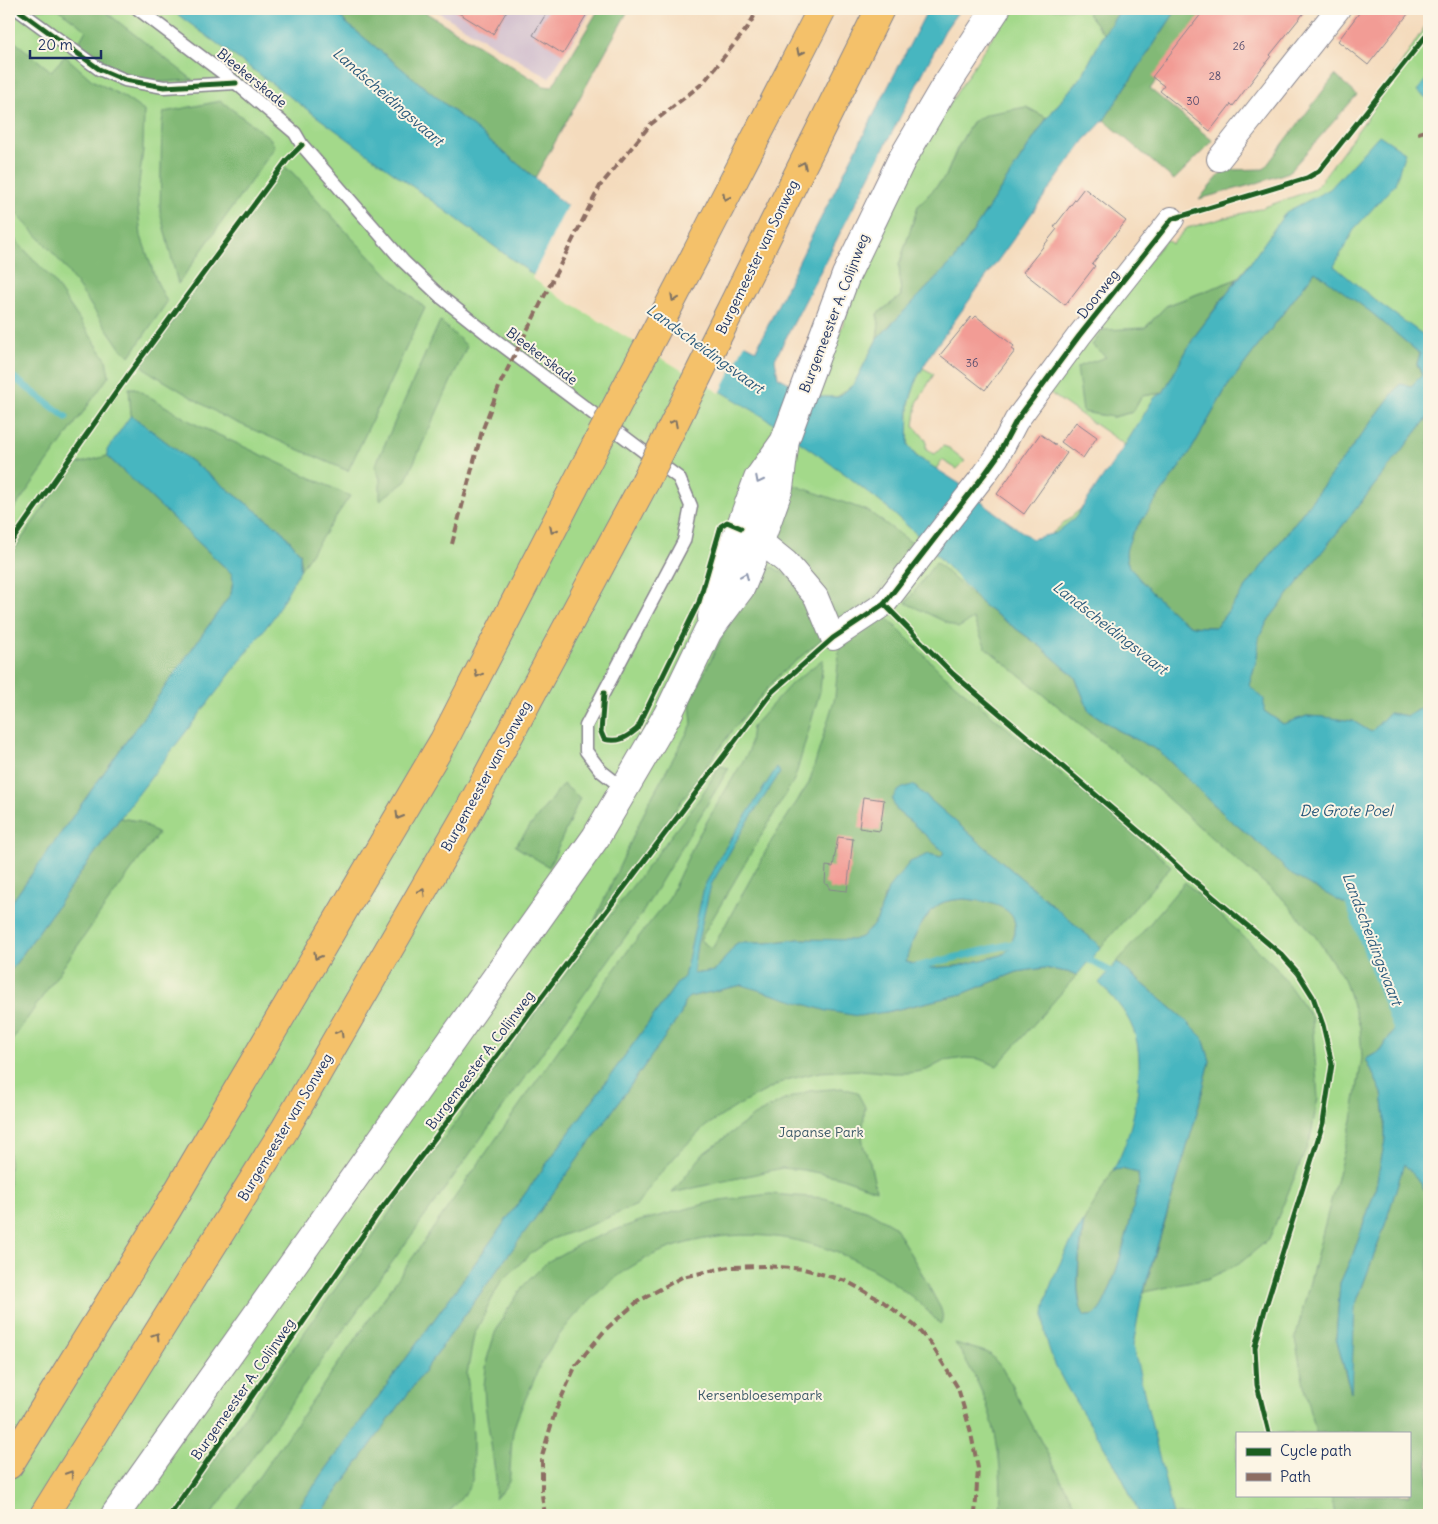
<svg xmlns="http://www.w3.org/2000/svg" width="1438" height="1524" viewBox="0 0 1438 1524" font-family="Delius,sans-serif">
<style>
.industrial{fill:#d0bdcd}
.green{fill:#a3d98a;stroke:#5f8474;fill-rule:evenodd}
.forest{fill:#82b976;stroke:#4e746a}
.water{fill:#47b6c0;stroke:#31728f;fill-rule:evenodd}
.pier{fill:#f4dbbd}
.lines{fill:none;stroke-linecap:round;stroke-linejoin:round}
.stream{stroke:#47b6c0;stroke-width:7}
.canal{stroke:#47b6c0;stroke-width:25}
.building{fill:#f29c95}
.service-casing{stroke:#88858e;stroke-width:15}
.minor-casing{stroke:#88858e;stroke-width:26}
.tertiary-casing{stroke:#88858e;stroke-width:30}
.motorway-casing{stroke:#88858e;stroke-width:30}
.service{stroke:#fff;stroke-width:12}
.minor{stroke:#fff;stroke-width:24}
.tertiary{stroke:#fff;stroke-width:28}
.motorway{stroke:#f4c16a;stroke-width:28}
.motorway-bridge-casing{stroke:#88858e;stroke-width:30;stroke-linecap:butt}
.motorway-bridge{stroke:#f4c16a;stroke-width:28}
.quiet{stroke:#8d6e63;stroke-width:4;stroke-dasharray:8 4;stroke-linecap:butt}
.cycleway-casing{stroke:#fcf5e5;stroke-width:8}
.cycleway{stroke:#1b5e20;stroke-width:5}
.oneway{stroke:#7d7163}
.oneway2{stroke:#8d97ae}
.labels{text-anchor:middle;stroke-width:4;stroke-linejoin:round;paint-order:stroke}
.number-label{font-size:11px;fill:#514a6c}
.street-label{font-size:14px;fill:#1b2f5e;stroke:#fcf5e5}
.park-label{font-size:14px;fill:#3d5a69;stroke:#fcf5e5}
.water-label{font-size:15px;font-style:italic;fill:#28587b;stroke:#fcf5e5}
</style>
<rect width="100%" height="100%" fill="#fcf5e5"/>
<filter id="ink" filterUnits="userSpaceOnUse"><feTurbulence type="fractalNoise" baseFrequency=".02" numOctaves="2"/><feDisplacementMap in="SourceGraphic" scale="10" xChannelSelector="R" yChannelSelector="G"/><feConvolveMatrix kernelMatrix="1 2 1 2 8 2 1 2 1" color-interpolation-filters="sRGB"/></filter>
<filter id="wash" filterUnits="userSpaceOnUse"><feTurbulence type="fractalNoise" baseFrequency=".0096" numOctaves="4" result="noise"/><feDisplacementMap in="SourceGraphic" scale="20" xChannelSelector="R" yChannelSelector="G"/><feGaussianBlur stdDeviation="1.12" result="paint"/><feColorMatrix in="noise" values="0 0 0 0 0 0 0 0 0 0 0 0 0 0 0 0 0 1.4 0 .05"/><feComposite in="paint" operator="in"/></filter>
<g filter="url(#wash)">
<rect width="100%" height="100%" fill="#f4dbbd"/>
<polygon class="industrial" points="433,9 592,9 549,78"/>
<g class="green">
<path d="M9,9H213L897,499L1042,542L1092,499L1304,203L1295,208L1237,279L1166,306L1145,328L1107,357L1083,412L1113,417L1133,412L1142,396L1163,393L1154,399L1125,445L1047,391L1166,239L1172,244L1187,228L1259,209L1315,189L1367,118L1429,20V1515H9ZM1237,1433H1409V1495H1237Z"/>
<polygon points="1010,9 1088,9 1088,14 1104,34 1083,74 1047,118 1026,107 972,122 957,149 946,176 918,206 899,265 901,296 877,314 879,323 877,339 854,384 837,397 816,397 866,262 933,130"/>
<polygon points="923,368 934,374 917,403 914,426 926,440 926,450 935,454 943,446 949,448 965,461 957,469 942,460 936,469 916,456 908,445 909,404 917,378"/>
</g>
<g class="forest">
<polygon points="58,9 102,9 193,80 142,83 118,71 77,46 86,30"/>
<polygon points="335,9 420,9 544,86 552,87 599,9 629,9 535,178 345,22"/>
<polygon points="1088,9 1121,9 1104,34 1088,14"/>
<polygon points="1177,9 1209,9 1150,89 1213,141 1174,180 1104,120"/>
<polygon points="9,37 51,71 65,56 92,80 124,97 144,111 143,150 137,199 141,236 156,280 167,302 130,356 120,348 64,266 45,244 9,206"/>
<polygon points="1335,75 1357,95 1289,172 1254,184 1199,199 1224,170 1264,169"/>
<polygon points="221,101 270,138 275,147 178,284 160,212 162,122 164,112"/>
<polygon points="1026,107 1047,118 955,259 877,339 879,323 877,314 901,296 899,265 918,206 946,176 957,149 972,122 987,114"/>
<polygon points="283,166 292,172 351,237 394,281 425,308 348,471 224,417 151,373 142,365"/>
<polygon points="9,233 52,279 106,359 109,376 9,516"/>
<path d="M1316,270L1372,313L1420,354L1417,364L1422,375L1411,386L1400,384L1216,627C1208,627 1200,627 1192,626C1181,623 1130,573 1127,561C1124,551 1128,543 1132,534L1190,452L1227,387Z"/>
<polygon points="1237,279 1194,337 1163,393 1142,396 1133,412 1113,417 1083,412 1077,367 1106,357 1092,345 1103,330 1145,328 1166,306"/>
<polygon points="440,321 467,346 405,482 380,500 380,479 375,466"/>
<polygon points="129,388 135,388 195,424 350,496 300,570 300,553 281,530 131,415"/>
<polygon points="1429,416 1429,702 1408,716 1389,713 1371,733 1353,721 1307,716 1283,724 1264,711 1249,685 1257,658 1259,637 1269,619"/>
<polygon points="107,456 232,574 233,581 231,594 9,906 9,557 73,465"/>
<polygon points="788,483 868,511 915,545 871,601 838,623 774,539"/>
<polygon points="936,562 983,605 1040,646 1075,677 1089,711 1118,730 1159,751 1228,818 1261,845 1334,898 1363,914 1383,942 1397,986 1403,1009 1396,1027 1380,1051 1366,1059 1382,1093 1385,1118 1385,1140 1375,1191 1353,1254 1340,1283 1336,1338 1350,1391 1355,1306 1383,1231 1404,1163 1420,1182 1429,1198 1429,1515 1335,1515 1331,1495 1409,1495 1409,1433 1316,1433 1303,1380 1295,1339 1352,1120 1362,1058 1360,1027 1344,979 1315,936 1284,900 1223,848 1127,762 986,648 973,619 958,628 906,603"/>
<polygon points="773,567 795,581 810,605 822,639 778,676 734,728 593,924 648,804 692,724 690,701 754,574"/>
<polygon points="886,617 944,675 1171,866 1101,947 913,785 897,811 911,822 944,852 941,857 929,854 884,896 882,908 877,920 870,929 861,937 853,941 799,939 767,943 737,943 715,971 693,974 678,982 293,1515 232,1515 629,949 668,900 697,838 749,751 752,727 791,684 823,659 820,691 795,778 700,940 712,949 772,840 809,783 835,697 840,640"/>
<polygon points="720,766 729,768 641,915 211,1515 175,1515 404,1192 534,1015 699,799"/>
<polygon points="563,784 580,798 549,867 515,846"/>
<polygon points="120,818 139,821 158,834 99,915 9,1045 9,973"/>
<polygon points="1185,882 1276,967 1312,1018 1318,1098 1310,1140 1269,1239 1239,1264 1207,1279 1144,1292 1195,1120 1210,1061 1203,1038 1182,1017 1117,962"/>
<path d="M964,899C987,901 1025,906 1013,939C1010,947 1009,951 1002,955L958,966L931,968L906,962C908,946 924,916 937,906C944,900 955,900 964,899Z"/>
<polygon points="1044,968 1067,972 1077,975 997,1066 979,1059 965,1058 944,1061 927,1070 910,1073 892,1073 861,1070 820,1072 786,1080 739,1105 706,1126 680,1151 655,1180 637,1205 593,1224 552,1239 530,1254 500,1283 474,1335 467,1374 473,1434 473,1478 467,1491 452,1509 445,1515 320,1515 611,1113 681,1014 684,1002 689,997 742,985 781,996 886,1012 962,994 1017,972"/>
<polygon points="842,1088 857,1092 865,1107 862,1136 864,1148 870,1162 876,1190 839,1177 803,1170 782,1168 672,1193 704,1153 754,1116 784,1100 809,1091"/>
<path d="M1122,1169L1138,1173L1139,1184C1133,1209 1113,1299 1096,1314C1093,1316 1089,1316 1085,1316L1081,1311L1078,1288L1079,1263L1084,1221L1113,1170Z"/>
<path d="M770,1194L824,1198L868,1211L894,1226L920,1270L941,1309L943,1318L940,1324C869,1245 755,1211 655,1254C610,1274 565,1320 542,1362C537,1370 535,1379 531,1387C524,1402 517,1416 513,1432C511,1444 511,1458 510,1470C510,1473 510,1478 509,1481C507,1487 499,1494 495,1499L496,1478L485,1404L484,1386L487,1359L495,1333L505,1314L523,1286L547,1262L583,1242L640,1221L720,1200Z"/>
<path d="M955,1343L989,1353L1002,1368L1080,1515H1000C1004,1448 992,1399 955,1343Z"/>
</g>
<g class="water">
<path d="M170,9H335L345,22L535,178L653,282L720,331L756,350L807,245L928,9H960L945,30L775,359L778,377L816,397H838L854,384L877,339L955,259L1047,118L1083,74L1104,34L1121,9H1177L1104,120L1084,141L932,352L917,378L909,403L908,445L916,456L960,484L989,508L1032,539L1056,533L1075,518L1125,445L1154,398L1163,393L1194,337L1248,266L1286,212L1330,189L1379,135L1405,152L1395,184L1355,228L1334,266L1380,304L1425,336L1429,332V416L1269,619L1259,637L1257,658L1249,685L1264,699V711L1283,724L1307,716L1324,717L1353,721L1371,732L1389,713L1408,716L1429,702V1198L1420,1182L1404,1164L1383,1231L1355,1306L1351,1393L1336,1338L1340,1283L1353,1254L1375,1191L1385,1140V1118L1382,1093L1366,1059L1380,1051L1396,1027L1403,1009L1397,986L1383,942L1363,914L1292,875L1261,845L1228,818L1159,751L1118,730L1089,711L1075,677L1040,646L983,605L921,538L885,506L845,474L764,417L562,296ZM1315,271L1372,313L1420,354L1417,364L1422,375L1411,386L1400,384L1216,627C1208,627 1200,627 1192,626C1181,623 1130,573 1127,561C1124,551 1129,543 1132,534L1190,452L1227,387Z"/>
<polygon points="1429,76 1429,100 1417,91"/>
<polygon points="131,415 281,530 300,553 300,570 273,618 120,818 9,973 9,906 231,594 233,581 232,574 107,456 107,450"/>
<path d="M777,767L780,773L743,829L711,885L697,944L693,974L715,971L737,943H767L799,939L853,940L861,937L870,929L877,920L888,889L910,862L929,854L941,857L944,852L911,822L897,811L892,800C896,790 903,787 913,785L1101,947L1077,975L1067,972L1044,968L1017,972L962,994L886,1012L859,1016L827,1011L742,985L689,997L684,1002L681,1014L611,1113L320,1515H293L678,982L684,977L704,887L720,856ZM964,899C987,901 1025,906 1013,939C1010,947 1009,951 1002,955L958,966L931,968L906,962C908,947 924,915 937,906C944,900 955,900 964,899Z"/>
<path d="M1117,962L1182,1017L1203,1038L1210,1061L1195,1120L1141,1300L1133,1346L1173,1515H1140C1130,1493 1119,1471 1107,1451C1085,1413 1046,1367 1044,1322C1042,1291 1068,1246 1084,1221C1081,1242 1071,1300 1085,1316C1089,1316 1093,1316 1096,1314C1113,1299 1133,1209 1139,1184L1138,1173L1122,1169L1113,1170C1133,1139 1148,1064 1133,1029C1126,1011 1112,996 1099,983Z"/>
</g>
<polygon class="pier" points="568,204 655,280 722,329 746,342 720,393 561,298 532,278"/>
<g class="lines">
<g class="stream">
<polyline points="9,374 66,417"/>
<polyline points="1082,956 1117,975"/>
<polyline points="911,968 1020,942"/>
</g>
<polyline class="canal" points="1350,881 1420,1065 1429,1068"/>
</g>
<g id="blocks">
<g class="building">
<polygon points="452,9 508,9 493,34"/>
<polygon points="549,9 590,9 563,54 533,35"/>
<polygon points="1205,9 1307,9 1270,55 1271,56 1248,86 1233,106 1231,104 1210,131 1160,91 1164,86 1152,77"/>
<polygon points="1362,9 1412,9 1368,65 1338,41"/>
<polygon points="1084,188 1126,221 1092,264 1095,266 1065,305 1023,272 1057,229 1054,227"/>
<polygon points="976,316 1014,346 1012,349 1015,351 985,390 940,355 971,317 973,319"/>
<polygon points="1076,422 1097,437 1083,458 1061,442"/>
<polygon points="1040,434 1067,453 1024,514 997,494"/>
<polygon points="863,797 884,800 880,831 859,828"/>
<polygon points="838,837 853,839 847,891 829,889 829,885 825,884 826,866 833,867"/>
</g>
</g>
</g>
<g filter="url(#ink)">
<use href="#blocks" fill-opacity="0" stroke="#88858e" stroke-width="1"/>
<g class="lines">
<g class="service-casing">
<g id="service">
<polyline points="17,9 99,69 125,80 164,87 236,83"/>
<polyline points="138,9 236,83 295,133 302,145 403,261 441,297 494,339 679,478 691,506 684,541 586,726 586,751 601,771 624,789"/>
</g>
</g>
<g class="minor-casing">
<g id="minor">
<polyline points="1219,159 1338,9"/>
<polyline points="746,532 760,541 786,562 816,597 833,638 884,604 984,475 997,457 1016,421 1079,336 1172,219"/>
</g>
</g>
<g class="tertiary-casing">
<g id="tertiary">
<polyline points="712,617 722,577 758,479 782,445"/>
<polyline points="115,1515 596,837 668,714 708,631 741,587 760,541 779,488 785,440 846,275 901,161 941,93 996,9"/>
</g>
</g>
<g class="motorway-casing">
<g id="motorway">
<polyline points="696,254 822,9"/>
<polyline points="742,287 880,9"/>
<polyline points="9,1465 168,1208 444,740 595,447"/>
<polyline points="44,1515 285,1129 467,814 645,482"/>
</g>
</g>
<use href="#service" class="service"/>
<use href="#minor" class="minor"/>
<use href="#tertiary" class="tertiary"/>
<use href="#motorway" class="motorway"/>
<g class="motorway-bridge-casing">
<g id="motorway-bridge">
<polyline points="595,447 696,254"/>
<polyline points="645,482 742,287"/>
</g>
</g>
<use href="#motorway-bridge" class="motorway-bridge"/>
<g class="quiet">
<polyline points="1418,133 1429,130"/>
<polyline points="452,544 482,431 501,382 600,186 651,124 703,83 748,27 758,9"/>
<polyline points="545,1515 542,1495 542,1456 555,1412 576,1365 606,1329 637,1302 682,1277 729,1267 766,1266 804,1269 846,1281 882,1301 914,1325 931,1344 958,1388 970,1429 978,1468 975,1515"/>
</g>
<g class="cycleway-casing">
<g id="cycleway">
<polyline points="17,9 99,69 125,80 164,87 236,83"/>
<polyline points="9,545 129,374 287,160 302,145"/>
<polyline points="884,604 953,674 1149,840 1187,875 1282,955 1298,973 1313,997 1323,1025 1332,1064 1323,1123 1265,1309 1255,1347 1257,1385 1269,1433"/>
<path d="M604,693L601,732L604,739C618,743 626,738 637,729L699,602L721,526L727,522L741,528"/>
<polyline points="170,1515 379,1212 772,692 833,638 884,604 984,475 997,457 1016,421 1079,336 1172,219 1307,178 1319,171 1429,32"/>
</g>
</g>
<use href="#cycleway" class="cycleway"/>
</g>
<defs><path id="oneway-chevron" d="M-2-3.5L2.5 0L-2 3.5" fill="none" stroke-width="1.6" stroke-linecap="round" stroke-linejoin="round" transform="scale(1.25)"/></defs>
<g class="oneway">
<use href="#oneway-chevron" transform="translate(800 52) rotate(117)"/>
<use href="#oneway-chevron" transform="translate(803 165) rotate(-64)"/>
<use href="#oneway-chevron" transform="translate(726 197) rotate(117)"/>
<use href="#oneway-chevron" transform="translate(674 298) rotate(118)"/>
<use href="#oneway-chevron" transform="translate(674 423) rotate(-63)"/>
<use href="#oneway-chevron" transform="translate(553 530) rotate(117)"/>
<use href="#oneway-chevron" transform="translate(478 674) rotate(117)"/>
<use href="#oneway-chevron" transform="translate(399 816) rotate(120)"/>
<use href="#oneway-chevron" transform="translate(422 892) rotate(-60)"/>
<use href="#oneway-chevron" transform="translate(317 956) rotate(120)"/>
<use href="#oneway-chevron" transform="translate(340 1033) rotate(-60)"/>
<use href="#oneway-chevron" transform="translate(156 1336) rotate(-58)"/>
<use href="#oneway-chevron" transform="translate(70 1474) rotate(-58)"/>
</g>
<g class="oneway2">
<use href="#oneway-chevron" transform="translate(759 480) rotate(117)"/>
<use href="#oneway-chevron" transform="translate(745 576) rotate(-67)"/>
</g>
</g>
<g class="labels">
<g class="number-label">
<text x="1239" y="50">26</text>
<text x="1215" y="80">28</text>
<text x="1193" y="105">30</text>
<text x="972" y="367">36</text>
</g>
<g class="street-label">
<text transform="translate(252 78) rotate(39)" y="5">Bleekerskade</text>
<text transform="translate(757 257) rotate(-64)" y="5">Burgemeester van Sonweg</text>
<text transform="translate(1098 294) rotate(-52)" y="5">Doorweg</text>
<text transform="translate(834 313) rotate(-69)" y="5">Burgemeester A. Colijnweg</text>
<text transform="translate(542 356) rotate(37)" y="5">Bleekerskade</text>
<text transform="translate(486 776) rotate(-61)" y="5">Burgemeester van Sonweg</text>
<text transform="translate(480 1060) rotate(-53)" y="5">Burgemeester A. Colijnweg</text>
<text transform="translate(285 1127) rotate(-59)" y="5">Burgemeester van Sonweg</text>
<text transform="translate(243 1389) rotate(-55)" y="5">Burgemeester A. Colijnweg</text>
</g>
<g class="park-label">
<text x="821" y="1137">Japanse Park</text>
<text x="760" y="1400">Kersenbloesempark</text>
</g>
<g class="water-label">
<text transform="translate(388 97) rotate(41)" y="5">Landscheidingsvaart</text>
<text transform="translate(705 349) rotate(36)" y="5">Landscheidingsvaart</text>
<text transform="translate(1110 628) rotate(38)" y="5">Landscheidingsvaart</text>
<text x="1346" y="816">De Grote Poel</text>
<text transform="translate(1372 939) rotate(69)" y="5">Landscheidingsvaart</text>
</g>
</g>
<rect width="1438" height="1524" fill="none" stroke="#fcf5e5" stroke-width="30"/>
<rect x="1236" y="1432" width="175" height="65" fill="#fcf5e5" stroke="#a2a6af"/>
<rect x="1246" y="1448" width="25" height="8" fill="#1b5e20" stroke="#a2a6af"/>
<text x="1280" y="1456" font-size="15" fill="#1b2f5e">Cycle path</text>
<rect x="1246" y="1473" width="25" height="8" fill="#8d6e63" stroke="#a2a6af"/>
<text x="1280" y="1482" font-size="15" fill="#1b2f5e">Path</text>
<path d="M30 50v8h71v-8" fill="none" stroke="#1b2f5e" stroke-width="2.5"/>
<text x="38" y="50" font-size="15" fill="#1b2f5e" stroke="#fcf5e5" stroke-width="4" paint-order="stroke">20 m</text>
</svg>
